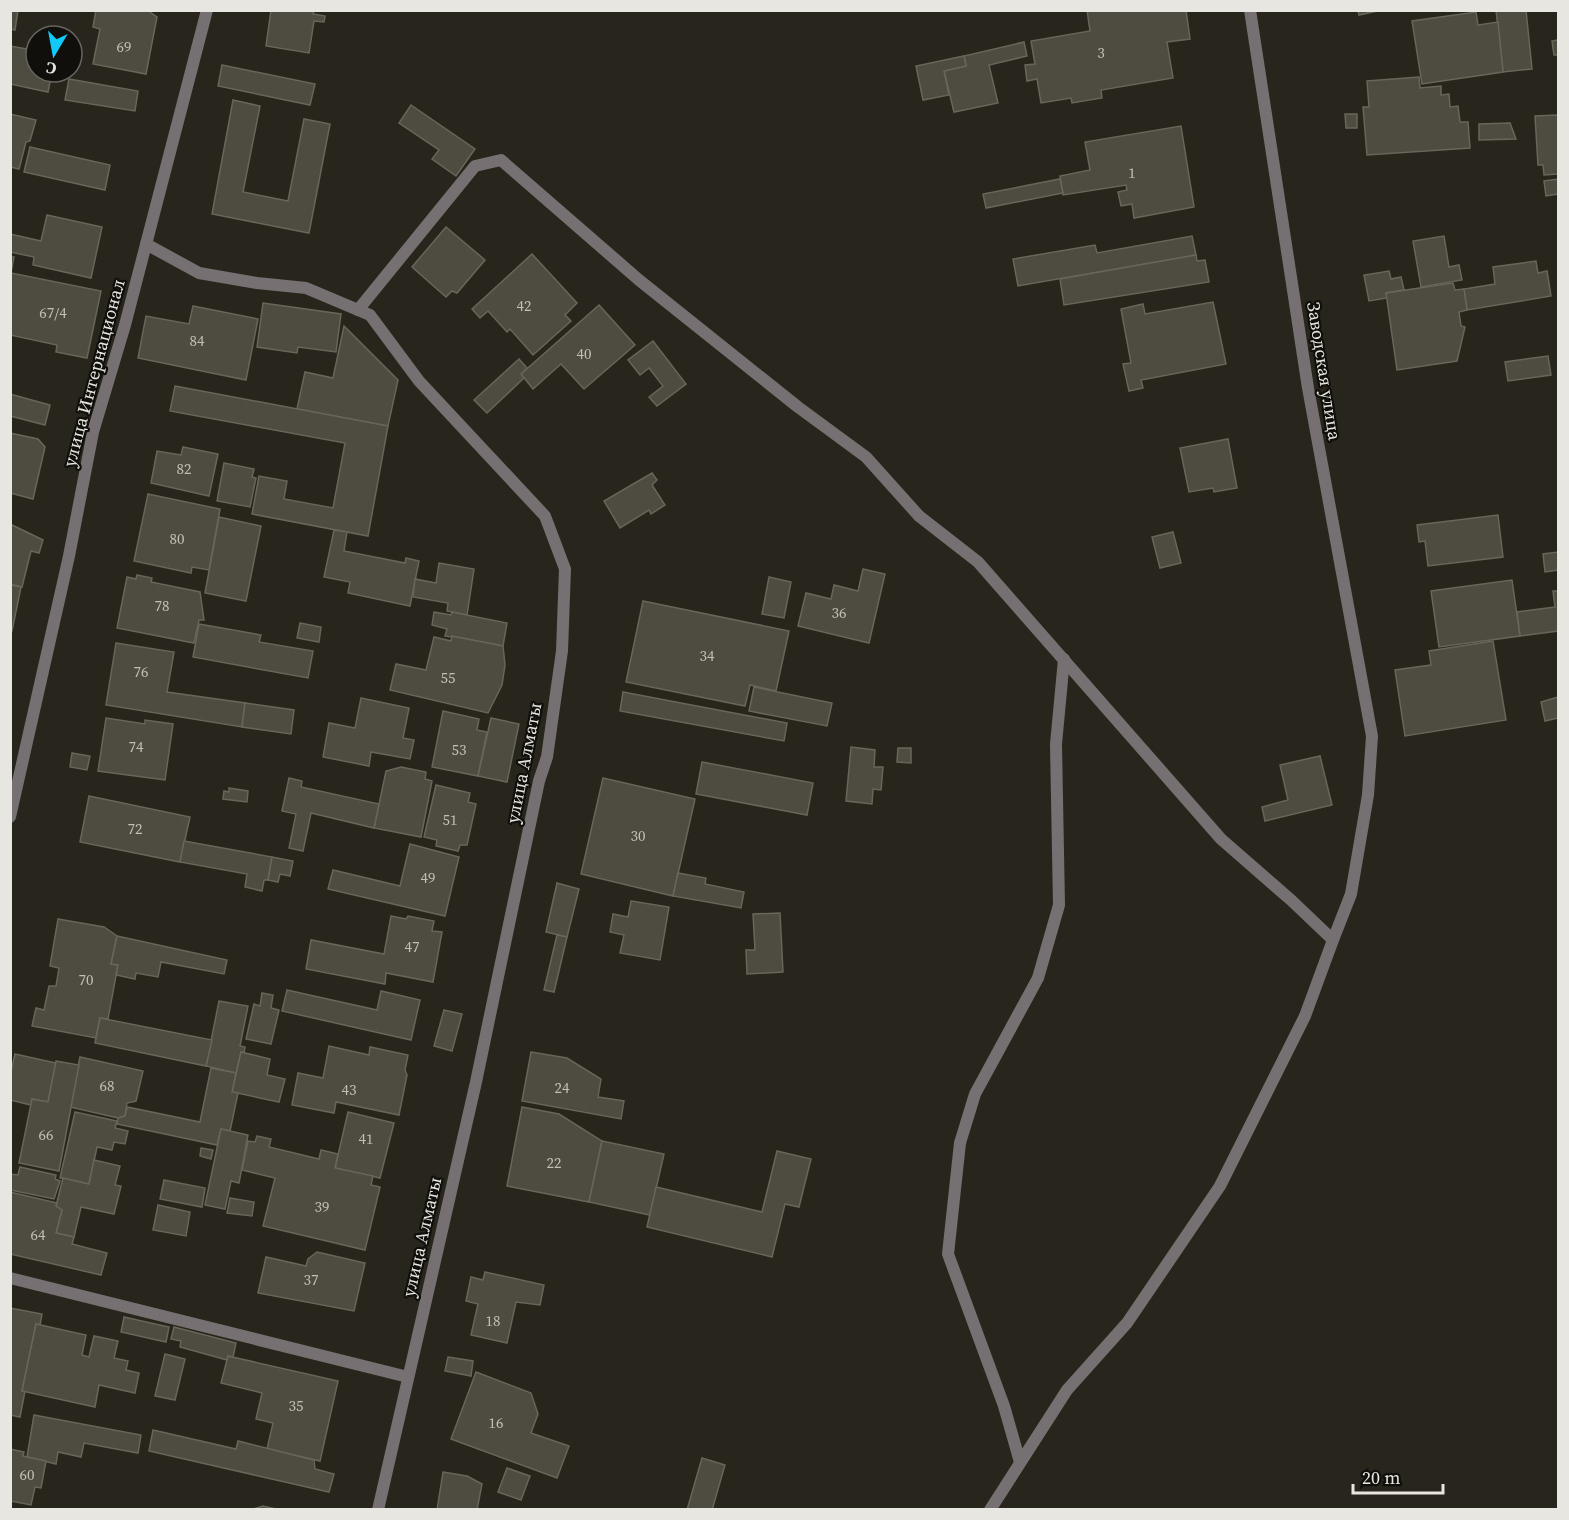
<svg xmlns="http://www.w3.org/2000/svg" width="1569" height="1520" viewBox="0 0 1569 1520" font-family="'Source Serif 4',serif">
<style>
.building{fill:#4e4b41;stroke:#68655a;stroke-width:1.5}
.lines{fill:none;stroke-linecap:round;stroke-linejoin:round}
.street{stroke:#767072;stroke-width:12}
.labels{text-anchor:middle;stroke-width:4.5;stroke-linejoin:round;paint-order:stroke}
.number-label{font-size:15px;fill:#c1bfb8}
.street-label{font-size:18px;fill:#e7e6e0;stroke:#100f0b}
</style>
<rect width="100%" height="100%" fill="#28261c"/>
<g class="building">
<polygon points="10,10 18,10 15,30 10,29"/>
<polygon points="96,10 147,10 157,17 146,74 93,64 100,29 93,27"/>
<polygon points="271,10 314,10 313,14 325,16 324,22 314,21 309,53 266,46"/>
<polygon points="1087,10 1186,10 1190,39 1167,42 1173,78 1101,90 1102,98 1072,103 1071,98 1041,103 1037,79 1027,81 1025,65 1035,64 1031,41 1090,31"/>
<polygon points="1358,10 1382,10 1359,15"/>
<polygon points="1496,10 1526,10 1532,69 1503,72"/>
<polygon points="1476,12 1478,25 1498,22 1503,72 1422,84 1412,21"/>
<polygon points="1558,40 1558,55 1554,55 1552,41"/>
<polygon points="1024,42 1027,56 989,65 998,103 954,112 944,71 966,66 964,56"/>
<polygon points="10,46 33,50 29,67 36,69 36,72 52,72 48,92 10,84"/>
<polygon points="964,56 966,66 944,71 949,95 923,100 916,66"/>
<polygon points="222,65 315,84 310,105 218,86"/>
<polygon points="1419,77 1420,88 1441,86 1441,95 1449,94 1450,107 1458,106 1460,122 1468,122 1470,148 1367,155 1363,107 1369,107 1367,81"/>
<polygon points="69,79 138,91 135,111 65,100"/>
<polygon points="233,100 260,106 243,192 288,201 304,119 330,124 309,233 212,214"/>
<polygon points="411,105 475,149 456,176 432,159 439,150 399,123"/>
<polygon points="10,114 36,120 30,141 26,142 19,169 10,167"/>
<polygon points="1345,114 1357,114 1357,128 1346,128"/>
<polygon points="1558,115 1558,174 1544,175 1543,165 1538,165 1535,116"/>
<polygon points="1510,123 1516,139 1479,140 1479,124"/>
<polygon points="1181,126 1194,207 1134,218 1132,204 1121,206 1118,192 1127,190 1126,185 1063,195 1060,176 1090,170 1085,142"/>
<polygon points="30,147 110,165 105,190 24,172"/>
<polygon points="1060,179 1063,193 986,208 983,194"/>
<polygon points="1558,179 1558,194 1546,196 1544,181"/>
<polygon points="47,215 102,227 91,278 33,265 34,257 10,252 10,234 41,241"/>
<polygon points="446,227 485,260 457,293 452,291 446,297 412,267"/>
<polygon points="1192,236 1196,255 1018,286 1013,259 1095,245 1097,253"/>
<polygon points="1444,236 1449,267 1459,265 1462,280 1421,287 1413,241"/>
<polygon points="532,254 577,303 565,315 571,321 533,355 510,329 507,332 488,311 480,318 472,309"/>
<polygon points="1196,255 1197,261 1205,260 1209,282 1064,305 1060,279"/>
<polygon points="10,257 14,257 11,273 101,291 87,358 56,352 57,345 10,335"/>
<polygon points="1536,261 1538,273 1547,271 1551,296 1467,310 1464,289 1495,284 1493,267"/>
<polygon points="1389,271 1391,279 1401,277 1404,290 1386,293 1387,298 1369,301 1364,275"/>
<polygon points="1453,283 1455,290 1464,289 1467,310 1459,312 1461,326 1465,327 1457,361 1397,370 1386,293"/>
<polygon points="1213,302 1226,364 1141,380 1143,388 1129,391 1123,364 1131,363 1121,309 1143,304 1145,314"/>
<polygon points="263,303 341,314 336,352 298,347 297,353 257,347"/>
<polygon points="599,305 635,345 584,389 561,364 533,389 521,374"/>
<polygon points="193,306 258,319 246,380 138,358 146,316 189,324"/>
<polygon points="344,326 398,380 388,426 297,409 305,372 333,378"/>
<polygon points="653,341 686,384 657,406 649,397 663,386 649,368 640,375 628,360"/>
<polygon points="1548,356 1551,375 1508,381 1505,362"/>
<polygon points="519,359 527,368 521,374 524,378 487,413 474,400"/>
<polygon points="175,386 388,426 368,536 252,514 259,476 287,481 284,499 333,508 345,443 170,411"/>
<polygon points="10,394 50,405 45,425 10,416"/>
<polygon points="10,433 38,439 45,447 33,499 10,493"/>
<polygon points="1228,439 1237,488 1214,492 1213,488 1189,492 1180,448"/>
<polygon points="183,447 218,454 209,496 151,483 157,451 181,455"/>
<polygon points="224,463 254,469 252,477 256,478 250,507 217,501"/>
<polygon points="652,473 657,480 652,485 665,505 651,514 649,510 620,528 604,501"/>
<polygon points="148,494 220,509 209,570 192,567 191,573 134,561"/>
<polygon points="1498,515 1503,557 1428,566 1425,541 1419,542 1417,525"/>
<polygon points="219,517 261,526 246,601 205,593"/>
<polygon points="10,524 43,540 39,553 31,551 22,587 10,584"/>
<polygon points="334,530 347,532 344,551 405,563 406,558 419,561 410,606 348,593 350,582 324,577"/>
<polygon points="1173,532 1181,563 1160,568 1152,537"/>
<polygon points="1558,552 1558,570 1545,572 1543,554"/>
<polygon points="439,563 474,569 467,615 447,611 448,603 413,597 415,579 436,583"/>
<polygon points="863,569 885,574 869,643 798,626 806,593 831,599 834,585 858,591"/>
<polygon points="137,575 152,578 151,582 200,592 204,620 199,620 194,643 117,628 127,577 136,579"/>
<polygon points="769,577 791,582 784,618 762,614"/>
<polygon points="1512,580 1520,636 1439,647 1431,591"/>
<polygon points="10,585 21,587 12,631 10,631"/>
<polygon points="1553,591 1558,591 1558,631 1520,636 1517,612 1555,607"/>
<polygon points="643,601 789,631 776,691 750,685 745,706 626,682"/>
<polygon points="434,612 451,615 452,612 507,623 503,646 445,636 447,629 432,625"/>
<polygon points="300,623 321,627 319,642 297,638"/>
<polygon points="199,624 261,635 259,642 313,651 308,678 193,657"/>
<polygon points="452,636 503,646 505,665 502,685 488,713 390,690 396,664 426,670 434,637 451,641"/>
<polygon points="1493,641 1506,720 1405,736 1395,670 1431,665 1429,651"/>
<polygon points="116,643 174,652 167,692 245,703 242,727 106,705"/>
<polygon points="754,687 832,703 827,726 749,711"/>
<polygon points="623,692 787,723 784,741 620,711"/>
<polygon points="1558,697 1558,718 1545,721 1541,702"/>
<polygon points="361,698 409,708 403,738 414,740 410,759 371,752 369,766 323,757 329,723 355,728"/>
<polygon points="245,703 294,710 291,734 242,727"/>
<polygon points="443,711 479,719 477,730 487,732 478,776 432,767"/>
<polygon points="106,718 145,724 145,720 173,724 165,780 98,771"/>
<polygon points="491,718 519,724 507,782 478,776"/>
<polygon points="851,747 875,750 874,767 883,767 881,790 873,789 872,804 846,801"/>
<polygon points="898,748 911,748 911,763 897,762"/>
<polygon points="72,753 90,756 87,770 70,767"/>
<polygon points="1320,756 1332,805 1265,821 1262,807 1288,800 1280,765"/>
<polygon points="702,762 813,783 807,815 696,794"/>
<polygon points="401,767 426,772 425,779 432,781 421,837 374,828 386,771"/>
<polygon points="289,778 302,781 301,787 379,804 374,828 311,813 303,851 289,848 296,814 282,811"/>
<polygon points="603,778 695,799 673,896 581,874"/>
<polygon points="436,785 470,793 468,802 476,804 467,845 460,845 458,851 436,846 437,840 424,837"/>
<polygon points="229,788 248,791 247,802 223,799 224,791 229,792"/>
<polygon points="89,796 190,817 180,862 80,842"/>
<polygon points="184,841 272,857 268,880 264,880 262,891 245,887 247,874 180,862"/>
<polygon points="410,844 459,857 445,916 328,889 333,870 400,886"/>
<polygon points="272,857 293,861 290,876 280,874 278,882 268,880"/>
<polygon points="678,873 706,878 705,884 744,892 741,908 673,896"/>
<polygon points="557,883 579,889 567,937 546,932"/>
<polygon points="631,901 669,907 660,960 620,953 624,935 610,932 613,914 628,917"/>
<polygon points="780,913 783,972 747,974 746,950 755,950 753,914"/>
<polygon points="391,916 406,919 408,916 434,921 432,931 442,932 433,982 386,973 385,984 306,969 311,940 384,954"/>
<polygon points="58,919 104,927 117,936 111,964 118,965 108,1019 100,1018 96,1038 32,1026 36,1008 44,1010 49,986 56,986 59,968 50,966"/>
<polygon points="557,935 567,937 554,992 544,990"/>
<polygon points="117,936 227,960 224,974 161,962 158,977 136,973 135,979 116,975 118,965 111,964"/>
<polygon points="287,990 377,1010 381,991 420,1000 411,1040 282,1011"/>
<polygon points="262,993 273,995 271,1008 279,1010 271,1044 246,1039 254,1004 260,1006"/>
<polygon points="219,1001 248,1006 240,1046 245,1047 244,1053 241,1052 236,1073 206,1066"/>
<polygon points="444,1010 462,1014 452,1051 434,1046"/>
<polygon points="100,1018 212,1040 206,1066 95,1043"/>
<polygon points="329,1046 369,1055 370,1047 408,1055 405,1070 407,1075 399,1115 336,1102 334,1113 292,1105 298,1073 323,1078"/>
<polygon points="241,1052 270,1059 267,1075 285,1079 279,1102 232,1092"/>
<polygon points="531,1052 567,1058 601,1079 598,1097 624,1101 621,1119 522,1101"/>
<polygon points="15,1054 56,1063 48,1102 32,1099 31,1105 10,1100 10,1076"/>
<polygon points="80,1057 143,1071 136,1101 127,1103 125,1116 118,1118 70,1107"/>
<polygon points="56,1061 79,1065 59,1171 19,1163 32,1099 48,1102"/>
<polygon points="211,1068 236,1073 232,1092 238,1093 230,1131 221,1129 217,1145 117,1124 118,1118 125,1116 127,1107 200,1122"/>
<polygon points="522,1107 559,1114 602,1141 589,1202 507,1186"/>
<polygon points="75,1112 117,1121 115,1128 128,1131 125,1144 114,1142 112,1150 97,1147 89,1184 60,1178"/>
<polygon points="348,1112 394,1123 380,1178 335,1168"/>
<polygon points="221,1129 248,1135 239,1183 231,1181 225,1209 205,1205"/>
<polygon points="257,1136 271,1139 269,1147 319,1159 321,1150 338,1154 335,1168 373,1176 371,1185 380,1187 365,1250 263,1226 275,1178 242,1170 248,1141 255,1142"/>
<polygon points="602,1141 664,1154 650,1215 589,1202"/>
<polygon points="201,1148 213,1150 211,1159 200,1156"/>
<polygon points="777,1151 811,1159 799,1207 785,1204 772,1257 647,1227 656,1187 762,1212"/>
<polygon points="94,1160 120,1166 115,1185 121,1186 114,1214 81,1207 74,1237 56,1233 62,1210 56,1206 63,1178 89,1184"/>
<polygon points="20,1167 56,1175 55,1179 60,1181 54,1199 10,1190 10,1174 18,1175"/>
<polygon points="164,1180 205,1188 202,1207 160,1199"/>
<polygon points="10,1192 57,1203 56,1206 62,1210 56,1233 74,1237 72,1244 107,1253 101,1275 10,1254"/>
<polygon points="230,1198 254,1202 252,1216 227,1213"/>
<polygon points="158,1205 190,1212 186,1236 153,1230"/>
<polygon points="317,1252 365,1263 354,1311 258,1293 266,1257 306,1266 308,1259"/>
<polygon points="485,1272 544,1285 540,1305 516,1302 507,1343 471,1335 478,1304 466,1301 471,1277 483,1280"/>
<polygon points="10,1308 42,1314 40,1325 36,1324 22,1391 25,1391 20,1417 10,1415"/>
<polygon points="124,1317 169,1327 166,1342 121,1332"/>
<polygon points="36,1324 86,1335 82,1355 89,1357 94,1336 118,1341 114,1358 128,1361 126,1370 139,1373 135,1393 99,1385 95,1407 22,1391"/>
<polygon points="174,1327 236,1343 233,1357 228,1356 227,1360 180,1347 181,1341 171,1339"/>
<polygon points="165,1354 185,1359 175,1400 155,1396"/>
<polygon points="228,1356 338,1381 320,1461 267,1449 273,1423 256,1419 262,1393 221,1383"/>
<polygon points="448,1357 473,1361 471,1376 445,1371"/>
<polygon points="476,1372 531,1393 538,1414 531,1433 569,1446 557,1478 451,1439"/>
<polygon points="34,1415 141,1435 138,1453 84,1443 81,1457 58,1452 56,1464 27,1457"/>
<polygon points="153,1430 236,1449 238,1441 314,1460 315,1469 334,1474 329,1492 149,1451"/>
<polygon points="10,1449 24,1452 23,1456 27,1457 46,1461 41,1488 35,1487 31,1505 10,1501"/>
<polygon points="702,1458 725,1465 712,1510 687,1510"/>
<polygon points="507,1468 530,1476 521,1500 498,1492"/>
<polygon points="443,1472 467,1476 482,1484 477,1510 437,1510"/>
<polygon points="263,1506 280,1510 250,1510"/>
</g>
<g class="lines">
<g class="street">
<polyline points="146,244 199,273 257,283 306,288 370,315 419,381 545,516 565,569 562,651 547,757 539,781 476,1082 378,1510"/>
<polyline points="358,310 475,166 501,160 639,280 798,407 866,457 919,516 978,562 1221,839 1291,900 1333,940"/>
<polyline points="10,817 69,556 93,432 125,325 207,10"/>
<polyline points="10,1278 408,1377"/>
<polyline points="1020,1462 1004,1406 948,1254 960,1143 975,1094 1038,978 1059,905 1056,744 1064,659"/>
<polyline points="990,1510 1067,1390 1127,1323 1220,1186 1305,1016 1333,940 1351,894 1368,795 1372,736 1308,388 1250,10"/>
</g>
</g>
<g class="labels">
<g class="number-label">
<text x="124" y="52">69</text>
<text x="1101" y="58">3</text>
<text x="1132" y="178">1</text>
<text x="524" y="311">42</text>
<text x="53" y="318">67/4</text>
<text x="197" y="346">84</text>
<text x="584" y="359">40</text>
<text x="184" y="474">82</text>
<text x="177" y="544">80</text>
<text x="162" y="611">78</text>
<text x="839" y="618">36</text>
<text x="707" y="661">34</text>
<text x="141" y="677">76</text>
<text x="448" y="683">55</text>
<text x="136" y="752">74</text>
<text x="459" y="755">53</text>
<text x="450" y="825">51</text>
<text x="135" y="834">72</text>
<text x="638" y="841">30</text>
<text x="428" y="883">49</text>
<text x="412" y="952">47</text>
<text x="86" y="985">70</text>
<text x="107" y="1091">68</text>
<text x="562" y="1093">24</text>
<text x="349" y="1095">43</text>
<text x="46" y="1140">66</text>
<text x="366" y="1144">41</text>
<text x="554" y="1168">22</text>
<text x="322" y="1212">39</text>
<text x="38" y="1240">64</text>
<text x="311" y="1285">37</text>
<text x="493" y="1326">18</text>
<text x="296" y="1411">35</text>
<text x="496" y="1428">16</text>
<text x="27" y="1480">60</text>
</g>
<g class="street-label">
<text transform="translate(1324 371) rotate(81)" y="6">Заводская улица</text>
<text transform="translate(94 373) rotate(-75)" y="6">улица Интернационал</text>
<text transform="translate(524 763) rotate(-79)" y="6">улица Алматы</text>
<text transform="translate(422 1237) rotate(-77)" y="6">улица Алматы</text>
</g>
</g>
<rect width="1569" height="1520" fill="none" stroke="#e7e6e0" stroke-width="24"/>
<g transform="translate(54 54) rotate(190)"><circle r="28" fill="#100f0b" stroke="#666560" stroke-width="1.5"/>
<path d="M0-4.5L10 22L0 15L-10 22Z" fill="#11cafb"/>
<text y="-9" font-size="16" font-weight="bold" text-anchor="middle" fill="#e7e6e0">С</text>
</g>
<path d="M1353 1484v9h90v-9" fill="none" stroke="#e7e6e0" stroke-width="3"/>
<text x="1362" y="1484" font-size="18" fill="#e7e6e0" stroke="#100f0b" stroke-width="4.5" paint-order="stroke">20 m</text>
</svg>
